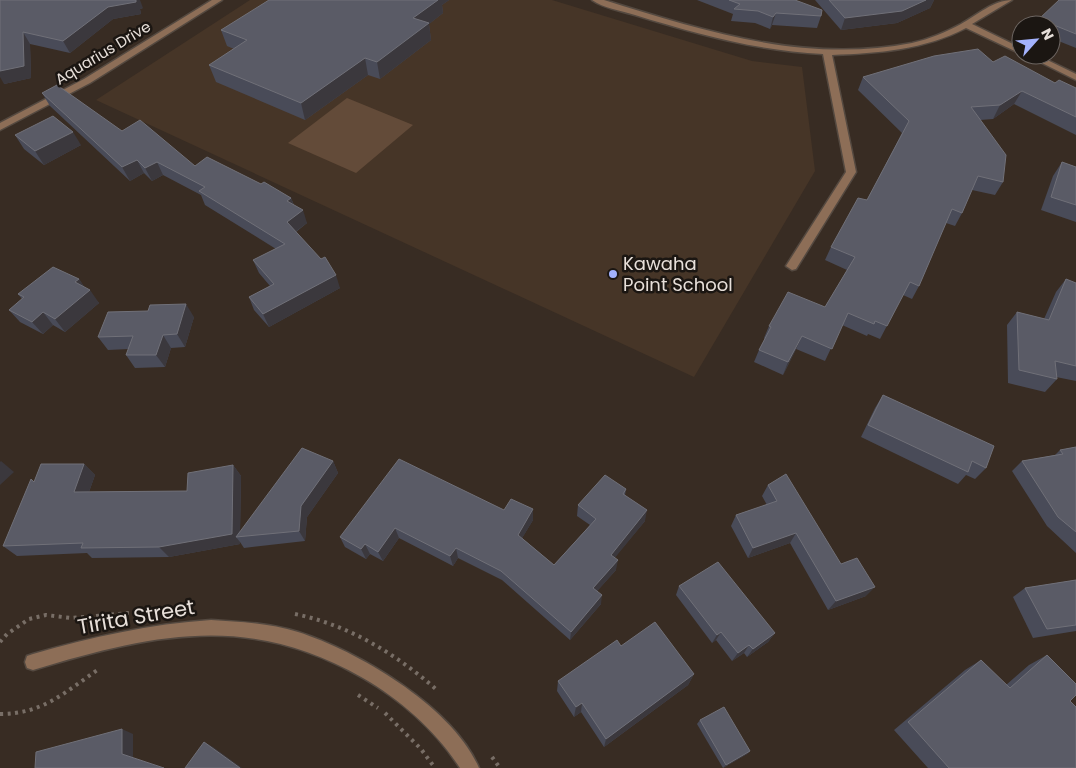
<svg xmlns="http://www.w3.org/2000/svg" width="1076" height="768" viewBox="0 0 1076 768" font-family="Poppins,sans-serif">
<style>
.built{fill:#463527}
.green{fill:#634b39}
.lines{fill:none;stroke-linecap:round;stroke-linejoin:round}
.minor-casing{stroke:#544940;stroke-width:3}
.path{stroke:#786e66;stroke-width:4;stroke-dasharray:3 4.5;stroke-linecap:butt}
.minor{fill:#8d6e57;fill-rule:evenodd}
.wall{fill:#494b58}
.shaded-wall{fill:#3b383d}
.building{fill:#5a5b66;stroke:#707078}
.poi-dot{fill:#a3b2fd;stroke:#1b1612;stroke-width:2}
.labels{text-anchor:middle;stroke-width:5;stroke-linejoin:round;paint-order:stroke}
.far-street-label{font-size:15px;fill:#e7dfd9;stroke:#1b1612}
.poi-label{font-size:18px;fill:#e7dfd9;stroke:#1b1612;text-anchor:start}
.near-street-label{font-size:21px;fill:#e7dfd9;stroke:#1b1612}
</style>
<rect width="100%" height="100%" fill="#382c23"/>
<polygon class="built" points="250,0 552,0 752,61 802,67 815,171 694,377 96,100"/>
<polygon class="green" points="347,98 413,125 356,173 288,143"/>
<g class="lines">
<g class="minor-casing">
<g id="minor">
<polygon points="212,0 222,0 90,83 0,130 0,123 84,79"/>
<path d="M592,0H604C704,31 806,64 912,43C930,39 946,32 961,24C977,15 994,0 1012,0L972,24L1021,48V54L966,28C924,50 879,53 832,55L856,172L796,269L792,270L786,266L846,172L823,54C758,51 697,34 635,15C622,11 603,8 592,0Z"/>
<polygon points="1026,55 1037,55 1076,74 1076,80"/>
<path d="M211,620C240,622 270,623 298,632C358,651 453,707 479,768H460C436,731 401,700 363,678C249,612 153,634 33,670L27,668L25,662L27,656L33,654C92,637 150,624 211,620Z"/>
</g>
</g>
<g class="path">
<path d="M295,614C349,625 396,654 437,690"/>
<polyline points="0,642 7,634 29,619 46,615 71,618 130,613"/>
<polyline points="358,695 378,708"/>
<polyline points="385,713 421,749 435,768"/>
<path d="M0,714C43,714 65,692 99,669"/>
<polyline points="492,757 500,768"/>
</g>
<use href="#minor" class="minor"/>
</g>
<g class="wall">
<polygon points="0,0 143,8 140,9 141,14 113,19 70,53 30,44 31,78 4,84"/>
<polygon points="269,0 449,0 442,5 443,13 429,24 431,40 380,79 368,75 305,120 216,82 209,65 234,49 227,46 221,30"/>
<polygon points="697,0 795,0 821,16 817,28 772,25 770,29 755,23 731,21 733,14"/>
<polygon points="815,0 934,0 930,8 897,23 841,30"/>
<polygon points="1076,0 1076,48 1051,38 1051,25 1035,25 1039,19"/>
<polygon points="993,62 1055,83 1076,88 1076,135 1014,104 993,119 980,120 1003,182 995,195 972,190 962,213 955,226 946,223 919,286 912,299 903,295 880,339 868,334 867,336 842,325 825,361 796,349 783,375 754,362 759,350 765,339 764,338 769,326 825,307 847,270 825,260 831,247 867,200 902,133 858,90 863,77"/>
<polygon points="42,93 195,166 261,184 291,198 294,205 307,223 296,232 340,288 269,327 254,310 249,297 270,286 259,273 253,260 276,249 205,205 201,195 163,175 152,181 144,173 130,181 50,106"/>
<polygon points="15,135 81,145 44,165 24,149"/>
<polygon points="1062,162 1076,167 1076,222 1041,210 1053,176"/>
<polygon points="79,279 84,287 99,303 65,332 53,325 43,334 20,322 9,310 22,299 18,294"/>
<polygon points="1066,279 1076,283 1076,381 1056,377 1057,379 1045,392 1008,383 1007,325 1017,312 1044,319 1056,292"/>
<polygon points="194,317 185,347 171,348 165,367 135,368 126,355 129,349 108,350 98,337"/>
<polygon points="883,395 986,468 975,479 966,475 958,484 861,437 875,408"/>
<polygon points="1076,447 1076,553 1047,526 1012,471 1022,461 1055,455 1060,450"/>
<polygon points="333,461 338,473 307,517 305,541 244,548 240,542 240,544 169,557 92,558 87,553 17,556 3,546 34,482 84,464 95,475 89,492 187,491 233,465 241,476 240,532"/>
<polygon points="768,485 841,564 866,596 828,610 790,543 748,558 731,526 736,515 767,505 762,496"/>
<polygon points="626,489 625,495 645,521 614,558 616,570 597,591 601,604 570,640 502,580 458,558 453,566 399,538 383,561 370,554 366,559 345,547 340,537 504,510 533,520 522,538 554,565 590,525 577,516 578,505"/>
<polygon points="1076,580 1076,631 1033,638 1013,597 1025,588"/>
<polygon points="679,586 775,633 768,642 747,657 744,653 732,661 716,640 712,643 676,595"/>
<polygon points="621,646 694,674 688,685 604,747 581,712 574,717 557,691 558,681"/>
<polygon points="1047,655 1070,701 1076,768 928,768 894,730 965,670 981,660 1006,685 1029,665"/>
<polygon points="700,720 750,751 747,754 723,768 697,724"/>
</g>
<g class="shaded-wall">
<polygon points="136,0 140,0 143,8 140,9 141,14 113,19 70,53 63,41 108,7"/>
<polygon points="434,0 449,0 442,5 443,13 429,24 431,40 380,79 377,62 413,18"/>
<polygon points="926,0 934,0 930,8 897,23 841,30 845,18"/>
<polygon points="776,13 772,25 770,29 773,17"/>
<polygon points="23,32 30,44 31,78 4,84 0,77 0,71"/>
<polygon points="365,58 368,75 305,120 301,103"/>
<polygon points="1022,91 1014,104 993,119 1000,105"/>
<polygon points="73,132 81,145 44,165 35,151"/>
<polygon points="137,160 144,173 130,181 122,167"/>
<polygon points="157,162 163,175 152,181 145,168"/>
<polygon points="291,198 296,211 287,201"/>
<polygon points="303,210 307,223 291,235 287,222"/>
<polygon points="336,275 340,288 269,327 263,314"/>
<polygon points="79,279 88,292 90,290 99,303 65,332 55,319 75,282"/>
<polygon points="186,304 194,317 185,347 177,334"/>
<polygon points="43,312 53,325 43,334 32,322"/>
<polygon points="163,335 171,348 165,367 156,355"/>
<polygon points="802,336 796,349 783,375 788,362"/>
<polygon points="1,461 14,472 0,485 0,462"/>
<polygon points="333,461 338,473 307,517 305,541 299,531 301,506"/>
<polygon points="84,464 95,475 85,503 74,492"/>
<polygon points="233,465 241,476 240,537 236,537 240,542 240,544 169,557 159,547"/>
<polygon points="533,509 533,520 518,545 518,535"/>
<polygon points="647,510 645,521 609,565 611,555"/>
<polygon points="395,528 399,538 383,561 378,552"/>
<polygon points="796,533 790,543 748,558 753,548"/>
<polygon points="365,544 370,554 366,559 361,549"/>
<polygon points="456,548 458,558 453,566 450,556"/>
<polygon points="618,560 616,570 592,597 593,588"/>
<polygon points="875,587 866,596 828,610 836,601"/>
<polygon points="602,595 601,604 570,640 571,632"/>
<polygon points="721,632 716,640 712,643 717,635"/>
<polygon points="775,633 768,642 747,657 753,649"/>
<polygon points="749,645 744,653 732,661 738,653"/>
<polygon points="694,674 688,685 604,747 606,739"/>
<polygon points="582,703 581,712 574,717 576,707"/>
<polygon points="122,729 133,734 133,759 122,754"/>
<polygon points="204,742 213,747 242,768 240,768"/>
<polygon points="750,751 747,754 723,768 726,765"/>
</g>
<g class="building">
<polygon points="0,0 136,0 136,2 108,7 63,41 23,32 24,66 0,71"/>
<polygon points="269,0 438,0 413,18 429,23 377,62 365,58 301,103 209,65 247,40 221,30"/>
<polygon points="729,0 795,0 822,10 821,16 776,13 773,17 758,11 734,9 740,4"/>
<polygon points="829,0 926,0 902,11 845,18"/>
<polygon points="1059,0 1076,0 1076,34 1039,19"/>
<polygon points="978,49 993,62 1005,56 1055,83 1059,80 1076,88 1076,117 1022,91 1000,105 971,107 1006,155 1003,182 978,176 962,213 952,209 919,286 910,282 887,326 875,321 874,324 848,313 832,349 802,336 788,362 759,350 771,327 769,326 788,292 825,307 855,257 831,247 858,198 867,200 909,121 863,77 934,56"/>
<polygon points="57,85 122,131 140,120 195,166 207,157 261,184 264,182 291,198 287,201 303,210 287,222 321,259 325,257 336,275 263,314 249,297 274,284 253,260 285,244 199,191 205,187 157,162 145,168 137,160 122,167 42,93"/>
<polygon points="53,116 73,132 35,151 15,135"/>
<polygon points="1062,162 1076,167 1076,205 1051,197"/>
<polygon points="53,267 79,279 75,282 90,290 55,319 43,312 32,322 9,310 24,297 18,294"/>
<polygon points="1066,279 1076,283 1076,366 1055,361 1057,379 1019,370 1017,312 1049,320"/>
<polygon points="186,304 177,334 163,335 156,355 126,355 133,336 98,337 108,312 148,311 150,305"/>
<polygon points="883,395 994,446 986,468 972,461 968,472 868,425"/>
<polygon points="1076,447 1076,532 1058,517 1022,461 1063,454 1060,450"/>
<polygon points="302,448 333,461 301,506 299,531 236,537"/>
<polygon points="399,459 504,510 511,499 533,509 518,535 554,565 596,519 578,505 605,475 626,489 623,494 647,510 611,555 618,560 593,588 602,595 571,632 501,571 456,548 450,556 395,528 378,552 365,544 361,549 340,537"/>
<polygon points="41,464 84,464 74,492 187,491 188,473 233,465 232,534 159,547 81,548 83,543 3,546 31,479 34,482"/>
<polygon points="786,474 841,564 857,558 875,587 836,601 796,533 753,548 736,515 777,501 768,485"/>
<polygon points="718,562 775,633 753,649 749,645 738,653 721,632 717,635 679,586"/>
<polygon points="1076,580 1076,625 1047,629 1025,588"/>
<polygon points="655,622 694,674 606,739 582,703 576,707 558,681 617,640 621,646"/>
<polygon points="1047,655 1076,684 1076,695 1070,701 1076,707 1076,768 949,768 908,722 981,660 1010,688"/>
<polygon points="724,707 750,751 726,765 700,720"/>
<polygon points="122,729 122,754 164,768 35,768 36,752"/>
<polygon points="204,742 240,768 185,768"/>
</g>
<circle class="poi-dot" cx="613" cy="274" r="5"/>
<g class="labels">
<g class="far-street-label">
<text transform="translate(103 53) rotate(-31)" y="5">Aquarius Drive</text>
</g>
<g class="poi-label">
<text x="623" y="270">Kawaha<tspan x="623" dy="21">Point School</tspan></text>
</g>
<g class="near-street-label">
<text transform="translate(136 617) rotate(-10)" y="7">Tirita Street</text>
</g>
</g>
<g transform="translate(1036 40) rotate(63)"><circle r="24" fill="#1b1612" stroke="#6d6662"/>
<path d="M0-4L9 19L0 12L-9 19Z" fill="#a3b2fd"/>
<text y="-8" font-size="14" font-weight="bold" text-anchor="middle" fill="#e7dfd9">N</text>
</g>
</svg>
